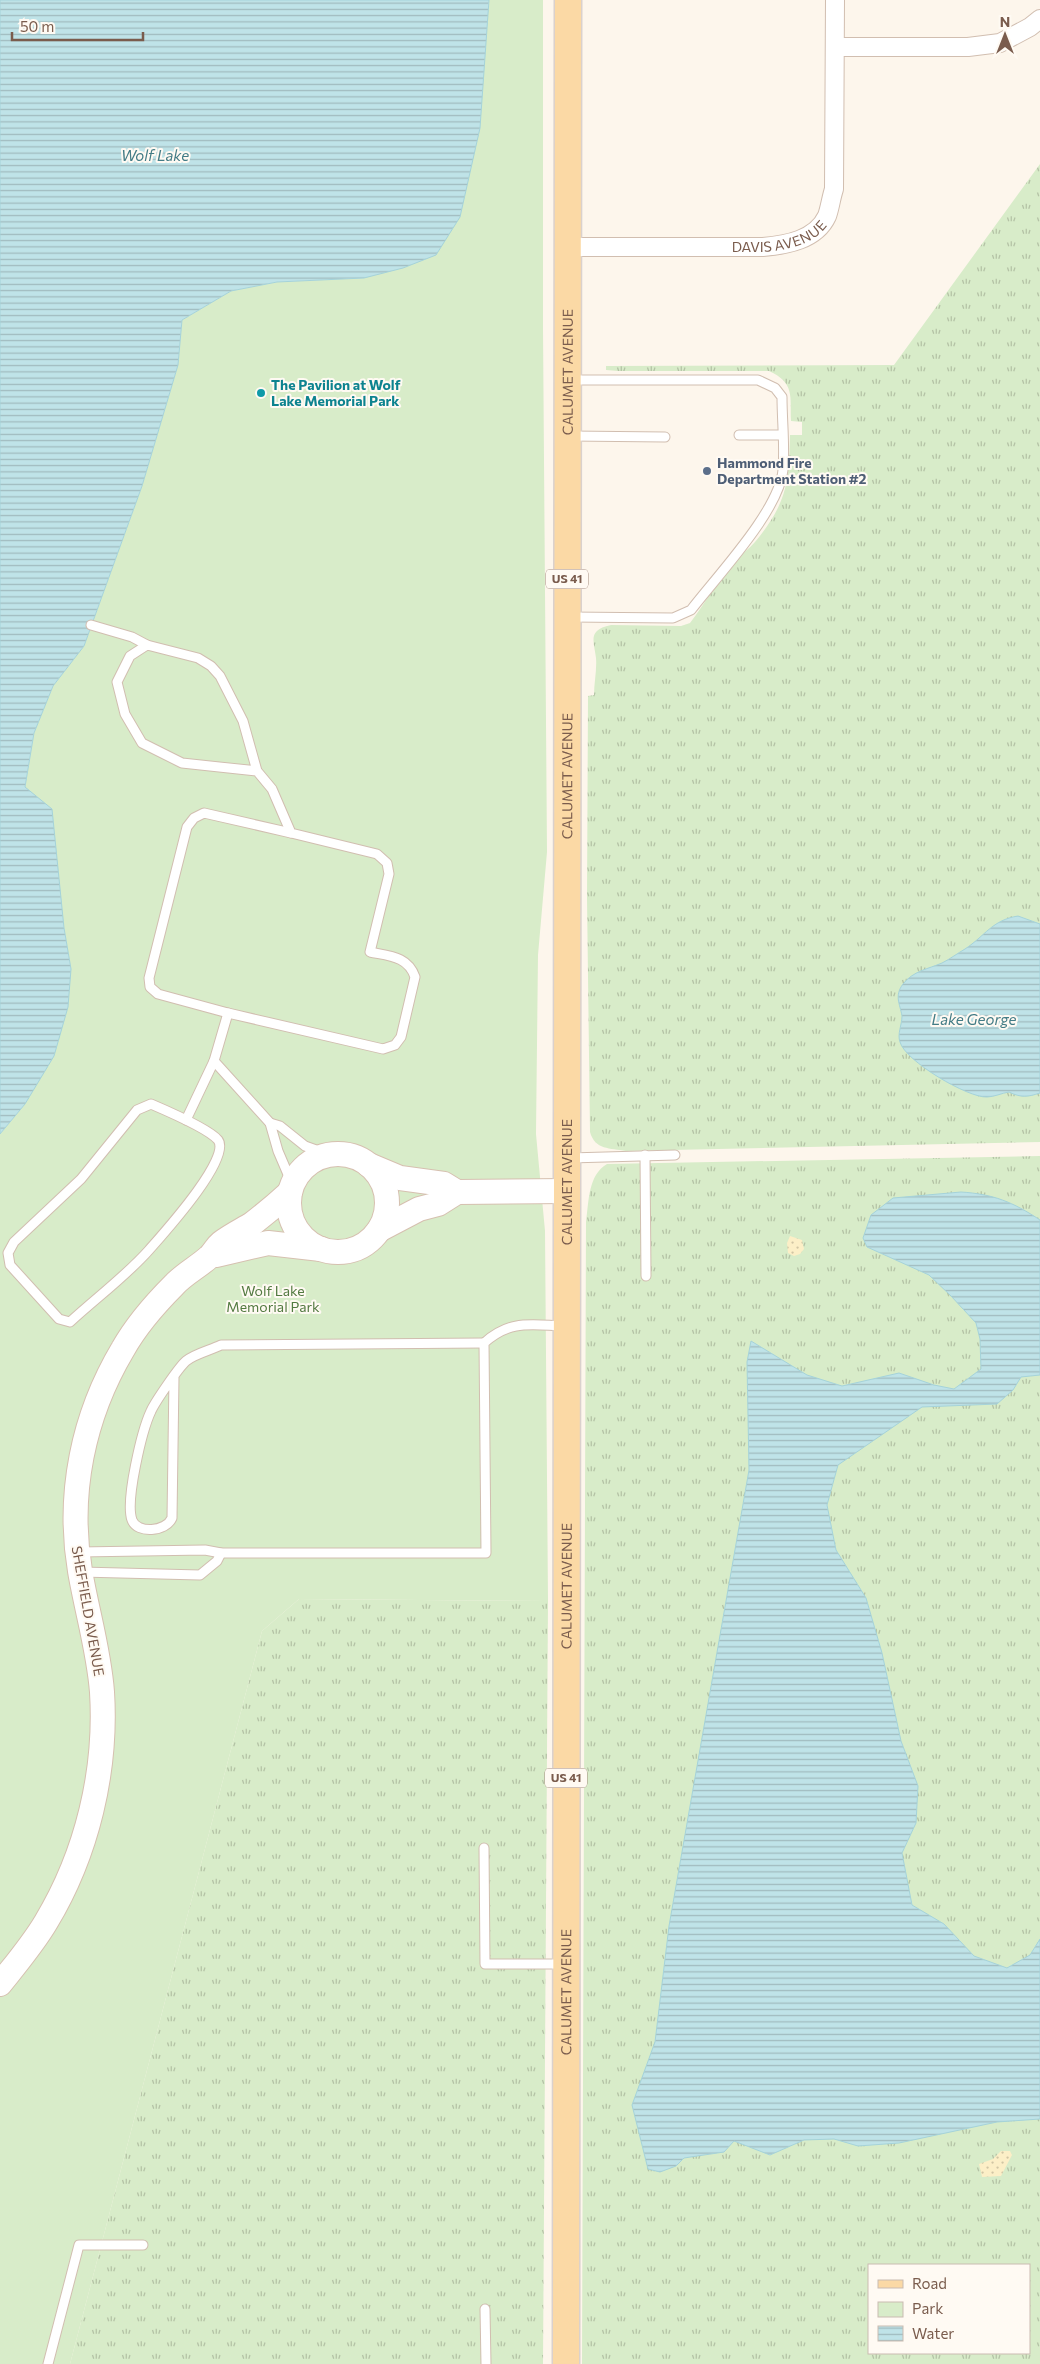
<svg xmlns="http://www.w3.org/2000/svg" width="1040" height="2364" viewBox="0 0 1040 2364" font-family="Commissioner,sans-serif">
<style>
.grass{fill:url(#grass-tufts);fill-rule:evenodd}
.sand{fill:url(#sand-dots)}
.green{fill:#d8ecc9}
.water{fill:url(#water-rules);stroke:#a5d3da}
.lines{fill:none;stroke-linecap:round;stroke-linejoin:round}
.service-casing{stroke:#d1beb0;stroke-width:11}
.minor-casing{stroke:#d1beb0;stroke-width:20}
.secondary-casing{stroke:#d6c0b0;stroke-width:26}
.primary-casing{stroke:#dad1cd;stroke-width:29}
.service{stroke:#fff;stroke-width:9}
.minor{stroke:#fff;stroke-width:18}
.secondary{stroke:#fff;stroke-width:24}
.primary{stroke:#fbd9a5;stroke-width:26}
.culture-dot{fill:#0f9aa8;stroke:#fffaf3;stroke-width:2}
.service-dot{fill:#5c6f8a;stroke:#fffaf3;stroke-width:2}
.labels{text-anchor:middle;stroke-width:4;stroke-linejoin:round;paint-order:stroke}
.shield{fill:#fffaf3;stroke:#a28b7f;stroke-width:1}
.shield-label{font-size:12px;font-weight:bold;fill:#7a5c4d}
.street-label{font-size:14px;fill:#7a5c4d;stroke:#fffaf3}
.culture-label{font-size:14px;font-weight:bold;fill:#0d838f;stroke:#fffaf3;text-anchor:start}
.service-label{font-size:14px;font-weight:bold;fill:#4e5e75;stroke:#fffaf3;text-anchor:start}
.park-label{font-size:14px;fill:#537a41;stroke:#fffaf3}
.water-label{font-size:15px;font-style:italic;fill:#437c86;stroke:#fffaf3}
</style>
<defs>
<pattern id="grass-tufts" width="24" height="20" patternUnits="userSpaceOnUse" patternTransform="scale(1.25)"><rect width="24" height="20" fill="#d8ecc9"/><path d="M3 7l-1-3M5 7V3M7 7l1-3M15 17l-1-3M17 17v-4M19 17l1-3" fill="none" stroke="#b4c2a5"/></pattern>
<pattern id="sand-dots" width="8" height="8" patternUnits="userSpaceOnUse" patternTransform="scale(1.25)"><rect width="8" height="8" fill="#fcefc7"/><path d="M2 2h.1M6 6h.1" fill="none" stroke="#d1c5a4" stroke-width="1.8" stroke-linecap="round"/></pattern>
<pattern id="water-rules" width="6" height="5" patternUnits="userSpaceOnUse" patternTransform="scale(1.25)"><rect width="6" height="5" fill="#bfe3e8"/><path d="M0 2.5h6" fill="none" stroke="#a0bbbe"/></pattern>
</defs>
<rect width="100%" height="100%" fill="#fdf6ec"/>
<g class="grass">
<path d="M1040,164V1142L626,1151C610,1148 595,1150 590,1132L587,898L588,696L594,695C594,683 597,670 596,658C594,641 587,630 611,625L681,626L690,623C705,604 719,577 735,560C741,554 749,549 755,542C787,503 789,483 790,435H802V422L791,421C790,396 795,383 769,371H618L606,370V366L894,365Z"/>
<path d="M1040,1156V2364H582L586,1222C589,1201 588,1175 607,1164ZM869,2265H1029V2353H869Z"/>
<polygon points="299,1599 548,1601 543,2364 70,2364 262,1631"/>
</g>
<g class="sand">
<polygon points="790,1236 802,1240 804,1249 800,1254 794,1256 788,1253 787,1243"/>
<polygon points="1001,2151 1010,2151 1012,2155 1001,2176 982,2177 979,2164 993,2159"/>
</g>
<polygon class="green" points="489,0 543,0 543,329 547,852 538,955 536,1134 545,1231 548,1601 299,1599 262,1631 70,2364 0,2364 0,1134 25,1104 71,969 64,928 25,787 34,733 53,686 84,646 142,486 178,365 182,320 231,291 277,282 364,278 486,30"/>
<g class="water">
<polygon points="0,0 489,0 480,128 460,217 436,255 403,268 364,278 277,282 231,291 182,320 178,365 142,486 84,646 53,686 34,733 25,787 52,809 64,928 71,969 68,1007 54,1056 25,1104 0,1134"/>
<path d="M1018,916L1040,924V1093C1028,1097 1021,1098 1009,1092C1002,1093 994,1097 987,1097C968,1098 905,1061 900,1042C897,1034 902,1025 902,1016C900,1004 894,996 903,984C913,971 928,969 942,963C950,959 958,953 965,949C985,936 992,920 1018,916Z"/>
<path d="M961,1192C993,1194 1013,1202 1040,1220V1375L1021,1377L1013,1390L997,1404L922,1407L838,1465L827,1505L836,1550L866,1598L882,1653L901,1741L918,1786L916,1823L902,1853L912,1905L944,1924L974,1956L1007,1968L1030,1955L1040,1939V2119L997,2122L899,2143L858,2146L834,2139L804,2140L770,2155L734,2141L724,2152L684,2158L676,2166L660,2172L648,2169L632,2105L655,2042L669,1926L749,1470L747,1362L751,1341L807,1375L842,1386L899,1373L934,1385L954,1389L981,1369L980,1339L976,1323L951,1296L929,1275L867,1247L863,1238L871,1215L893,1198Z"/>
</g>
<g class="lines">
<g class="service-casing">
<g id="service">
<path d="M569,380H758L775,388L782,397C782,421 785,446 783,470C779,511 717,576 691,610L673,618L570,617"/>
<polyline points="739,435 782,435"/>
<polyline points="570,436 665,437"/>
<polyline points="91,625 132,637 147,645"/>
<path d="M257,771L182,763L142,743L125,714L117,682L130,656L147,645L198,658L211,666L220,676L243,721L257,771L272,789L291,833L377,854L387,863L389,874L370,952C389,956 408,956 415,977L401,1037L395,1045L383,1049L228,1013L214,1061L270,1123L278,1151L293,1186"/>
<polyline points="228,1013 158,994 150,987 149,978 187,827 194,818 204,813 291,833"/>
<path d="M151,1104C165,1110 209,1129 218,1140C232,1158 163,1234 149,1250C126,1276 96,1298 70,1322L59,1319L10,1265L8,1253L14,1242L81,1179L137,1110Z"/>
<polyline points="186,1120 214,1061"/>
<polyline points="270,1123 280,1126 305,1146 330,1155"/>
<polyline points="645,1155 646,1276"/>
<polyline points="570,1158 675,1155"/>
<path d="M174,1377L172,1518C166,1532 137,1534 132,1520C125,1501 142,1430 151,1411C155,1402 179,1367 186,1361C194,1354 211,1350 221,1345L484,1343"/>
<path d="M79,1552L205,1550L221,1553H486L484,1343C511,1319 531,1325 564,1326"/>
<polyline points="81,1572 200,1575 217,1561 221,1553"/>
<polyline points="484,1848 485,1964 563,1964"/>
<polyline points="485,2309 486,2364"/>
<polyline points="48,2364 79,2245 143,2245"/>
</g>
</g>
<g class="minor-casing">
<g id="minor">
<polyline points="835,47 968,47 1000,43 1030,27 1040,19"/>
<path id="s1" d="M567,247H763C786,245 816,240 827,216C830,208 831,198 834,189L835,0"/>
</g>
</g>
<g class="secondary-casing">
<g id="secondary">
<circle cx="338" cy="1203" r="49"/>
<polyline points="369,1165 400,1178 444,1184 457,1192 567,1191"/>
<polyline points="379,1230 419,1209 438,1204 457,1192"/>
<polyline points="216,1255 268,1243 321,1249"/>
<path d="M0,1984C16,1964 33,1944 46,1922C87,1854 107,1771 102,1692C99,1651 87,1612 80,1571C67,1494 83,1416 123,1349C136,1326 155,1304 174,1285C184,1274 198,1267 209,1257C214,1253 216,1247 221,1243C230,1236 242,1230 252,1224C265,1214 278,1203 290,1192"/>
</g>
</g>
<g class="primary-casing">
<g id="primary">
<path id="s2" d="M566,2364L568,0"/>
</g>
</g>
<use href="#service" class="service"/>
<use href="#minor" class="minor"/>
<use href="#secondary" class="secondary"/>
<use href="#primary" class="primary"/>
</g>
<circle class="culture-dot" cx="261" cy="393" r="5"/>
<circle class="service-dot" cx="707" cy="471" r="5"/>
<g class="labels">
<g class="shield">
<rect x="546" y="569.5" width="42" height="19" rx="4"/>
<rect x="545" y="1768.5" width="42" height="19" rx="4"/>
</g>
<g class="shield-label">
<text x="567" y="583">US 41</text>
<text x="566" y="1782">US 41</text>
</g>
<g class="street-label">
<text dy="5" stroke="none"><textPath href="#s1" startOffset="214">DAVIS AVENUE</textPath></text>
<text dy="5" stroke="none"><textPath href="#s2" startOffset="1992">CALUMET AVENUE</textPath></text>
<text dy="5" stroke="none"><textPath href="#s2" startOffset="1588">CALUMET AVENUE</textPath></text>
<text dy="5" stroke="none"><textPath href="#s2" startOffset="1182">CALUMET AVENUE</textPath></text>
<text dy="5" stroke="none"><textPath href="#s2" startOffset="778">CALUMET AVENUE</textPath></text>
<text transform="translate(88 1611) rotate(80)" y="5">SHEFFIELD AVENUE</text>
<text dy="5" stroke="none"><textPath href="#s2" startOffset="372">CALUMET AVENUE</textPath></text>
</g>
<g class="culture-label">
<text x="271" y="390">The Pavilion at Wolf<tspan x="271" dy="16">Lake Memorial Park</tspan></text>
</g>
<g class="service-label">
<text x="717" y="468">Hammond Fire<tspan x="717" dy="16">Department Station #2</tspan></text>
</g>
<g class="park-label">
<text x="273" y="1296">Wolf Lake<tspan x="273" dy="16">Memorial Park</tspan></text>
</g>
<g class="water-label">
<text x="155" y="161">Wolf Lake</text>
<text x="974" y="1025">Lake George</text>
</g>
</g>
<rect x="868" y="2264" width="162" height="90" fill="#fffaf3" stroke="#cabbb1"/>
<rect x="878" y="2280" width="25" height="8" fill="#fbd9a5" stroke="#cabbb1"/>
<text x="912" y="2289" font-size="15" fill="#7a5c4d">Road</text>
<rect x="878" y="2302" width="25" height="15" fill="#d8ecc9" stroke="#cabbb1"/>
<text x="912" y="2314" font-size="15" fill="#7a5c4d">Park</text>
<rect x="878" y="2326" width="25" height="15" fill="url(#water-rules)" stroke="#cabbb1"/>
<text x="912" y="2339" font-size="15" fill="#7a5c4d">Water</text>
<g transform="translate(1005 35)" stroke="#fffaf3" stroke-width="4" paint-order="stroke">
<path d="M0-4L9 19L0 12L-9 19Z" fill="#7a5c4d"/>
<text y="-8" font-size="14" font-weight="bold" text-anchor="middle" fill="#7a5c4d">N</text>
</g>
<path d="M12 32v8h131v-8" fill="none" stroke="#7a5c4d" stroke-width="2.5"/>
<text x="20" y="32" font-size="15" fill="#7a5c4d" stroke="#fffaf3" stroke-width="4" paint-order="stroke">50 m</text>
</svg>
